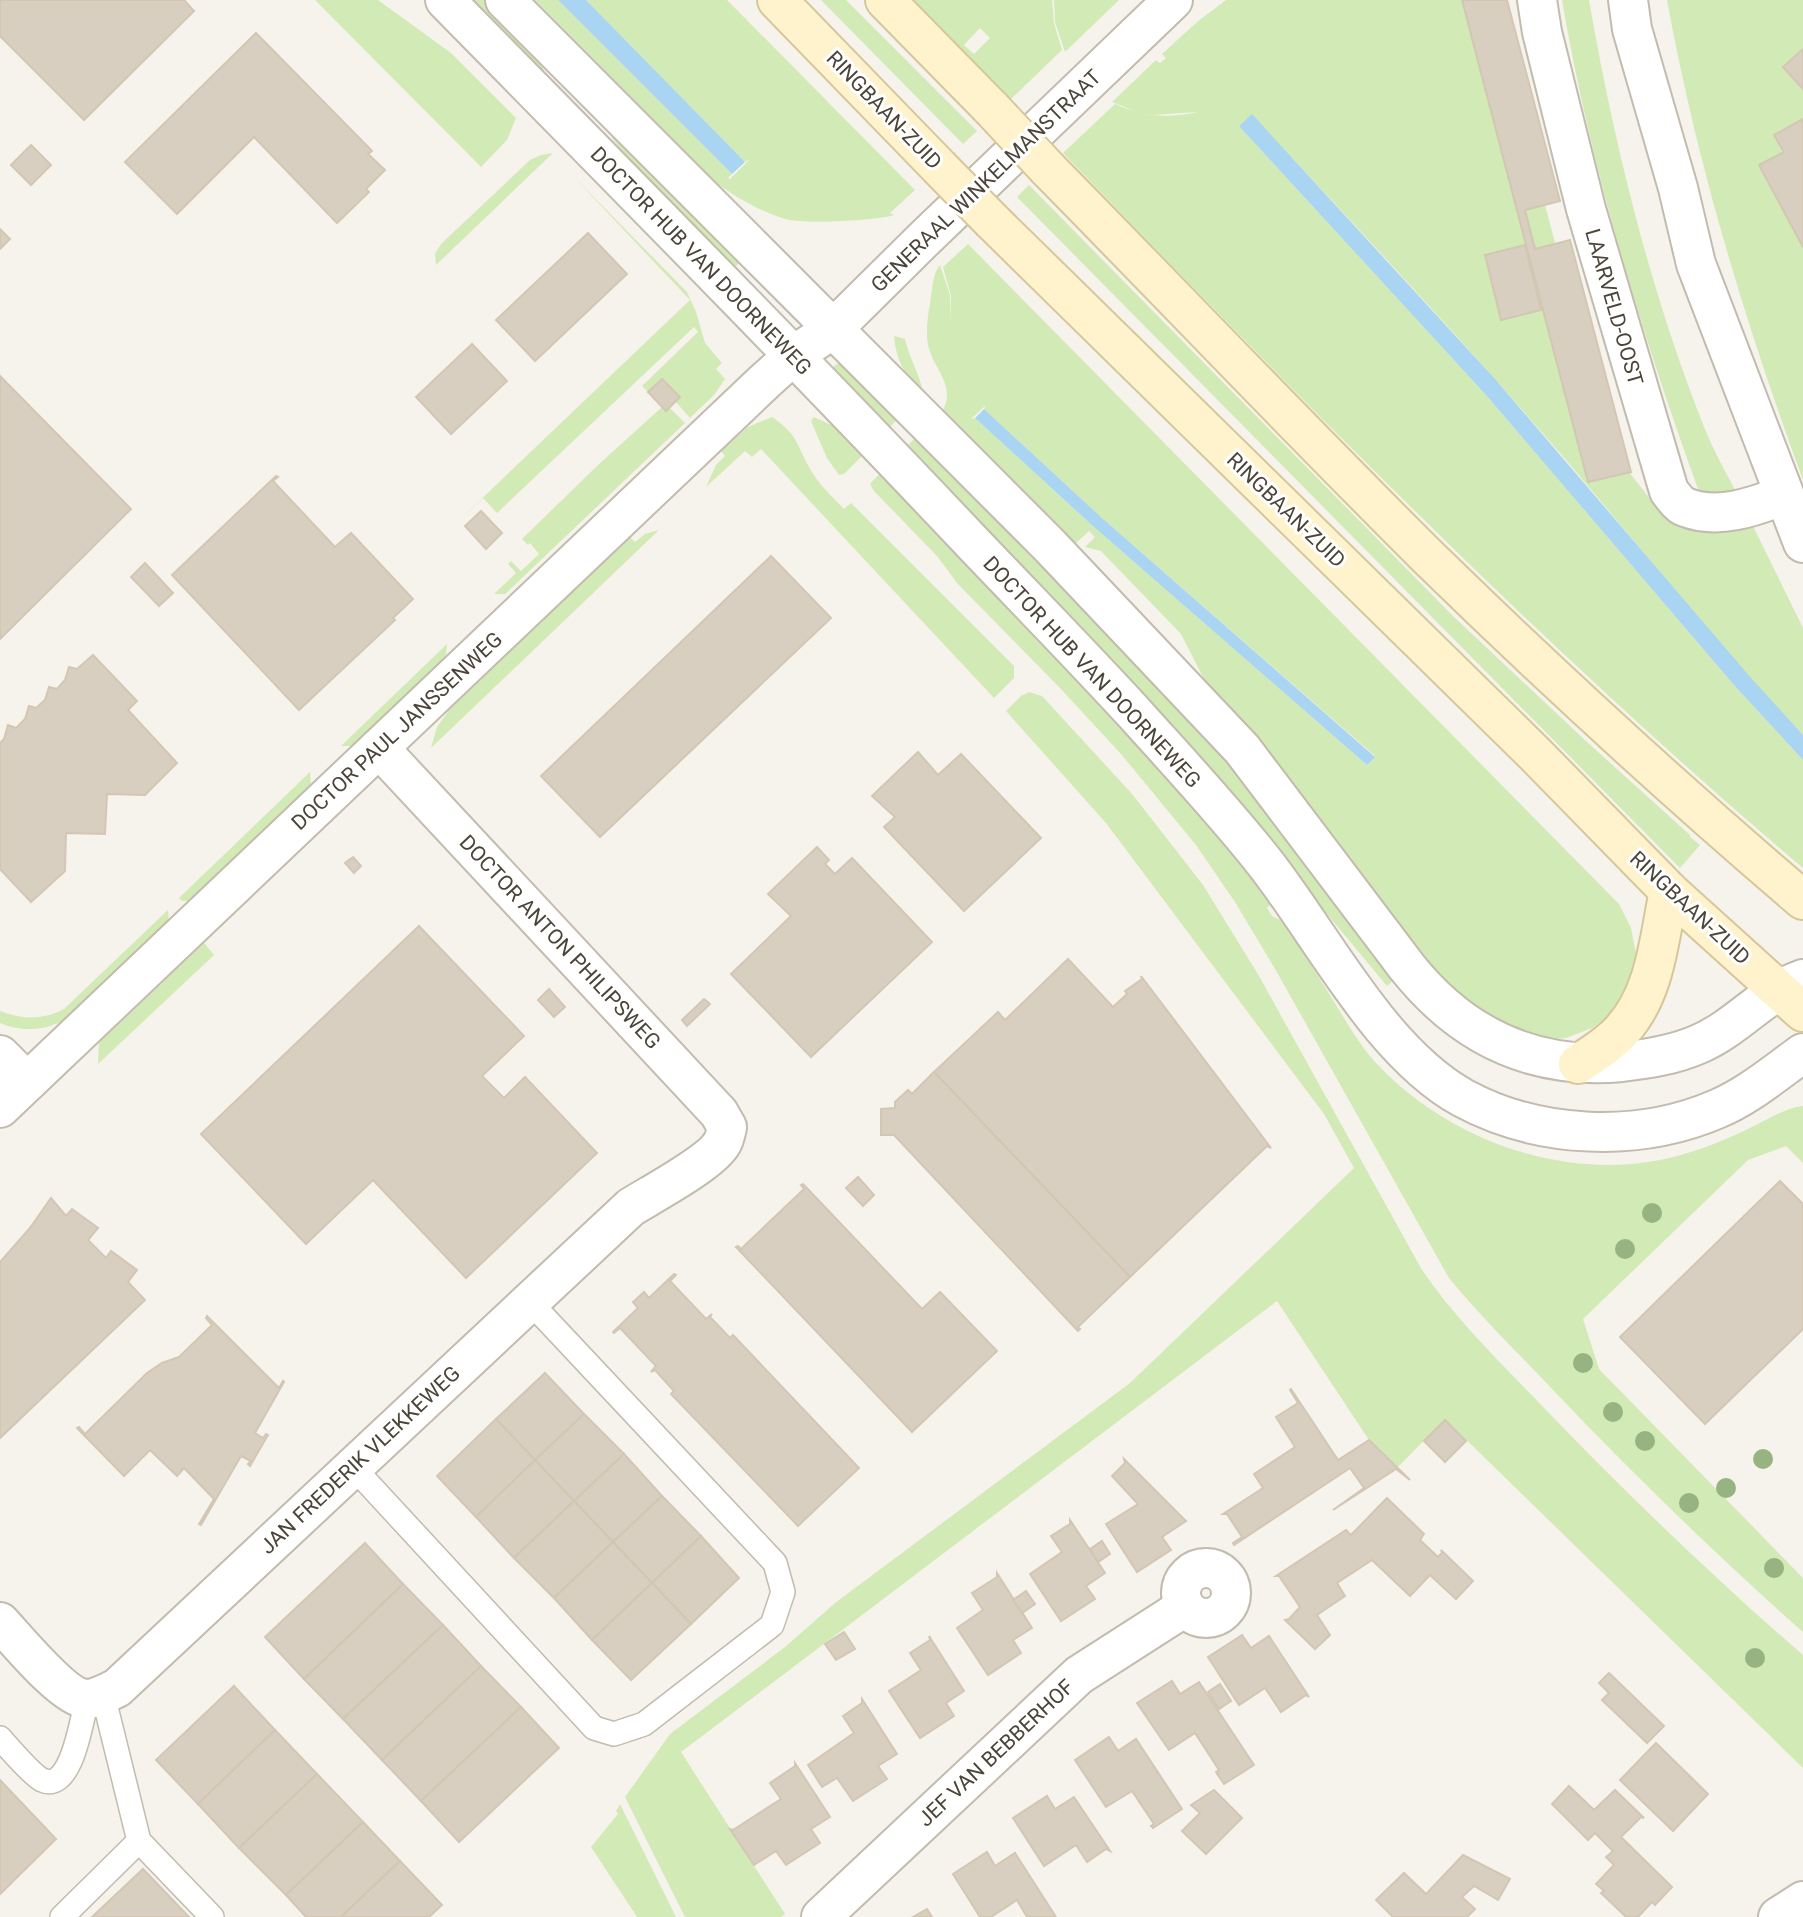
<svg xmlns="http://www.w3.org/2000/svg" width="1803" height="1917" viewBox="0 0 1803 1917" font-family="Roboto,sans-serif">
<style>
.green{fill:#d2eab5;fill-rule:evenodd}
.water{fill:#a9d4f2}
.building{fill:#d8cfc1;stroke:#d3c7b4;stroke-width:2}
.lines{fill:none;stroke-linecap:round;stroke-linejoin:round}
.lane-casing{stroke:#c2bbae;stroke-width:26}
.street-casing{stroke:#c2bbae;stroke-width:42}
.secondary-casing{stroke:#d6c79b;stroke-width:42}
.lane{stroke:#fff;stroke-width:23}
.street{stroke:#fff;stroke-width:38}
.secondary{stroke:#fff3cd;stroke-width:38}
.secondary-bridge-casing{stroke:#d6c79b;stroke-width:42;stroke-linecap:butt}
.secondary-bridge{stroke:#fff3cd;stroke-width:38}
.tree{fill:#97b381}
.labels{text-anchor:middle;stroke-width:6;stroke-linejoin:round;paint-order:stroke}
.street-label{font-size:21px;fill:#4b4439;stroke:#fff}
</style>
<rect width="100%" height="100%" fill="#f6f3ec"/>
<g class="green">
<polygon points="315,0 378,0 451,53 516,118 507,140 481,167"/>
<polygon points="460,0 490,0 542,64 545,76"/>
<path d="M535,0H558L732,174L728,178L730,179L750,159L745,162L586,0H727L915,190L890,213L894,215C875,221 803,224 785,219C762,212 737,198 718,184Z"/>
<polygon points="821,0 846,0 977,131 963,144"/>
<path d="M912,0H1052L1054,23L1062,50L1011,99ZM980,28L990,38L974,54L964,45Z"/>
<polygon points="1054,0 1119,0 1065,52 1055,22"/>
<path d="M1226,0H1499L1539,182L1570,300L1629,472L1651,500L1672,521L1751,522L1803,628V735C1719,648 1644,551 1565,459C1463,341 1358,228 1252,115L1239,126L1486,395L1734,685L1803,760V868C1541,646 1301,400 1063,153L1115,104C1142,116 1168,119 1197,112L1152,115L1137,112L1112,102L1156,60L1160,63L1166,58L1162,54L1197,22Z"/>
<path d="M1562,0H1589C1614,144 1650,291 1704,427C1713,450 1726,472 1737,494L1701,497C1642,335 1591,170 1562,0Z"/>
<path d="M1667,0H1803V49L1783,67L1803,89V119L1775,135L1784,152L1759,165L1803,247V480C1745,323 1697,164 1667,0Z"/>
<polygon points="611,130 745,256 730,273 657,196 612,138"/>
<polygon points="553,153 436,265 435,254 441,244 530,160 541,155"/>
<polygon points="572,175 687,292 696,312 705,343 722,363 716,369 725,379 714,395 690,418 675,401 679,397 663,379 648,392 642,386 698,332 694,327 497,513 483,498 451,528 690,300"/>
<polygon points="1029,185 1453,616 1587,742 1690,835 1690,837 1700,845 1680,868 1017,197"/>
<path d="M968,244L1619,904L1631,928L1636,954L1632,979L1613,1012L1592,1028L1566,1038L1552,1040L1515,1034L1444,987L1209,689L1181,634L1101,551L1085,547L1095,537L1089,531L1075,544L1066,540L1058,526L1055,527L939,416C960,387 934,372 928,345C925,329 929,311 931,296C933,285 933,273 940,265L950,295L951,323V296L943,267ZM986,405L984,409L1102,518L1375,756L1367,765L1094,527L975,418L971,419Z"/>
<path d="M894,336L905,339C907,353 925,385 922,394C906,376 896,361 894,336Z"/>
<polygon points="843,361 902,414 885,432 833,370 834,366"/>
<polygon points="662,407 666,410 669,408 671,409 685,423 505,594 494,594 516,573 508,564 511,561 521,571 539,554 530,543 528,545 522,539 598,465"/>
<path d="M772,417C801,436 797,450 814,475C822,488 834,498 844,509L851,503L1014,666V678L994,698L761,449L752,457L745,451L706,487L716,465L725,456L721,451L748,427Z"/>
<polygon points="814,417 840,429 866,452 844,474 839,475 827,458 811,421"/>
<polygon points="920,433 1190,710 1396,978 1387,986 1302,884 902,451"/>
<path d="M883,470L1094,690L1090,695L1107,705L1240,862L1271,904L1267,908L1273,917L1281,920C1299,946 1316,973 1333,1000C1347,1023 1360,1046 1378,1065C1449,1140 1563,1181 1665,1159C1696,1152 1726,1140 1754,1126C1771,1118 1785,1108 1803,1106V1163L1786,1146L1748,1160L1583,1319L1599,1369L1803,1578V1632C1716,1555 1634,1475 1554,1391C1519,1354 1482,1318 1449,1278L1274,967L1235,902L1196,845L1121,754L1059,687L957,583L937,556L874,491L870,484Z"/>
<polygon points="659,530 431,748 437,727 450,709 630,537 635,542 645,534"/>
<polygon points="447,644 445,662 356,746 341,746"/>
<path d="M1029,692L1042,696L1133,795L1203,885L1259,976L1422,1270C1457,1321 1502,1364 1545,1409C1628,1495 1713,1577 1803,1655V1768L1445,1419L1397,1468L1369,1440L1277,1301L681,1752L785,1914L781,1917H685L625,1797L670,1734L785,1647L835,1603L1130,1383L1354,1168L1324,1114L1106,823L1006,711L1021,696Z"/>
<polygon points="310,772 311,788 192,901 182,901 179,898"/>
<path d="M168,910L169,924L69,1018C47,1030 24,1033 0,1023V1011C22,1020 43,1020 64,1009Z"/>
<polygon points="204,943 214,955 98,1064 99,1043"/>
<polygon points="620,1804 676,1917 637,1917 591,1847 618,1814 616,1811"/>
</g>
<g class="water">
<polygon points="558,0 586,0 745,162 732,174"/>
<polygon points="1252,114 1495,379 1751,678 1803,735 1803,760 1734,685 1486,395 1239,126"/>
<polygon points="984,409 1102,518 1375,757 1367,765 1094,527 975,418"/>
</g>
<g class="building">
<polygon points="0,0 184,0 194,11 84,120 0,36"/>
<polygon points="1462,0 1507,0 1560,201 1525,210 1535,249 1570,240 1631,472 1588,482"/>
<polygon points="256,33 372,151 368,154 385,170 366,189 369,192 337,223 254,137 177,214 125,162"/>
<polygon points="1803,49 1803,89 1783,67"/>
<polygon points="1803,119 1803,247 1759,165 1784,152 1774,135"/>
<polygon points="31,145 51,165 31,185 11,165"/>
<polygon points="0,229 10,239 0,249"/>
<polygon points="588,233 627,274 535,361 496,320"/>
<polygon points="1525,245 1541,310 1501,320 1485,255"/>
<polygon points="472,344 507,381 451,434 416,397"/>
<polygon points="0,376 131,509 0,639"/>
<polygon points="662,379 680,397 666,411 648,392"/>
<polygon points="276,476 278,477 273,481 335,547 351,533 413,599 393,618 395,620 299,710 172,575"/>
<polygon points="481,511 502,533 486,549 465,526"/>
<polygon points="771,556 831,618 600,837 541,776"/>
<polygon points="145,563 173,593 159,606 131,577"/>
<polygon points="93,655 137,701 128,710 177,763 145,795 107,794 105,834 66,833 65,871 31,902 0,869 0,743 4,739 8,725 16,728 25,719 29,706 36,708 45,700 49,687 57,689 65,680 69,667 77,669"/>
<polygon points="918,752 938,775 961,754 1041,838 964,911 884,827 895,817 872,796"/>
<polygon points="817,847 829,860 825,864 835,874 852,858 932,942 811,1057 731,974 791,916 768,894"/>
<polygon points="353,857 361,866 354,873 345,863"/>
<polygon points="419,926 524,1036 482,1076 504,1098 525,1077 597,1153 466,1278 373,1180 306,1244 201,1134"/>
<polygon points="1068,959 1113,1007 1127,994 1125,991 1142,979 1141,976 1271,1148 1267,1146 1130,1277 934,1072 998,1012 1005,1020"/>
<polygon points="549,989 565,1007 554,1017 538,1000"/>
<polygon points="704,999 710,1004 687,1026 682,1020"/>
<polygon points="934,1072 1130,1277 1078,1327 1080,1329 1078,1331 894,1135 881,1135 881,1109 895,1108 895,1102 908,1090 912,1094"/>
<polygon points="858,1177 874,1195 863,1206 846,1188"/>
<polygon points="1780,1181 1803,1204 1803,1329 1705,1424 1620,1337"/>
<polygon points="803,1184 922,1309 940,1292 997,1351 912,1432 736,1247 738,1246 741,1249 804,1189 801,1185"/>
<polygon points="51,1198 66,1216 72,1209 98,1228 88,1240 106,1258 111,1251 137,1270 128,1282 145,1300 0,1438 0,1262 30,1228"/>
<polygon points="674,1274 676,1275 670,1281 706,1319 712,1314 710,1317 730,1338 733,1335 859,1468 798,1526 671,1394 674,1391 655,1370 651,1372 656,1366 620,1328 614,1333 613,1332 638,1308 633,1302 644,1292 649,1298"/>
<polygon points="207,1316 279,1388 283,1381 284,1382 255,1433 263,1438 266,1434 268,1435 250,1466 248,1464 251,1461 241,1456 201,1525 199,1524 214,1499 184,1468 177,1476 150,1450 124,1476 77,1428 79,1427 85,1434 147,1373 162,1363 179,1357 212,1325 206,1318"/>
<polygon points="545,1373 584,1414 535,1460 496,1419"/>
<polygon points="1291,1389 1338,1460 1369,1440 1410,1480 1396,1469 1333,1510 1364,1488 1350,1468 1234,1545 1233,1543 1242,1537 1227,1514 1223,1514 1263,1488 1254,1474 1295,1447 1276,1417 1298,1403 1290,1390"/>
<polygon points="584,1414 624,1454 574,1501 535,1460"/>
<polygon points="496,1419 535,1460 476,1517 437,1476"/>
<polygon points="1445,1420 1466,1441 1445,1462 1424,1441"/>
<polygon points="624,1454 662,1496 613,1542 574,1501"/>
<polygon points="1124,1459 1186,1521 1162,1537 1171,1550 1137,1572 1106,1524 1138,1504 1112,1476 1125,1463"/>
<polygon points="535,1460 574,1501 514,1558 476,1517"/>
<polygon points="662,1496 701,1536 652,1583 613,1542"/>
<polygon points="1387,1498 1424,1534 1420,1540 1438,1557 1442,1553 1441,1550 1473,1581 1456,1599 1430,1575 1410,1596 1372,1560 1337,1583 1345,1596 1317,1615 1330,1635 1315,1649 1285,1620 1289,1619 1300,1607 1279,1576 1276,1576 1346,1530 1351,1535"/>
<polygon points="574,1501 613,1542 554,1598 514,1558"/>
<polygon points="1070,1520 1105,1573 1086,1586 1095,1599 1061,1621 1030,1574 1062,1552 1051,1536 1070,1524"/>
<polygon points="701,1536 739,1578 691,1624 652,1583"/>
<polygon points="1102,1541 1110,1554 1098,1562 1090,1549"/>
<polygon points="613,1542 652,1583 592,1640 554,1598"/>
<polygon points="365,1543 403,1584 304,1679 265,1637"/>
<polygon points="997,1573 1032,1628 1013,1640 1021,1653 988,1675 957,1628 983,1610 972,1593 997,1577"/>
<polygon points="652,1583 691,1624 631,1680 592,1640"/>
<polygon points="403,1584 443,1625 343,1719 304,1679"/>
<polygon points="1026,1591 1035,1604 1022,1613 1013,1600"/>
<polygon points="443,1625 481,1666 382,1760 343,1719"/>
<polygon points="844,1632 855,1649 836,1660 825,1644"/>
<polygon points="1242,1635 1251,1648 1269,1636 1309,1697 1306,1695 1281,1712 1265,1688 1239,1705 1208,1657"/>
<polygon points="929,1636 964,1691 946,1703 954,1716 920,1738 889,1691 921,1670 910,1653 930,1640"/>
<polygon points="481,1666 521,1707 421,1801 382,1760"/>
<polygon points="1609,1673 1664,1726 1647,1743 1602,1700 1609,1693 1599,1683"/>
<polygon points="1172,1681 1180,1694 1199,1682 1254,1765 1224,1784 1216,1772 1219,1770 1195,1733 1169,1750 1137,1703"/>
<polygon points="1220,1684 1231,1701 1219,1709 1208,1692"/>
<polygon points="234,1686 275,1730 198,1804 156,1760"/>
<polygon points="862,1699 897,1754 878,1766 887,1779 853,1801 837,1778 822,1787 808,1765 854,1733 843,1716 862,1703"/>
<polygon points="521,1707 559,1748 459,1842 421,1801"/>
<polygon points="275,1730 317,1774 239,1848 198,1804"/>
<polygon points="1109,1737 1118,1751 1136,1739 1182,1809 1153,1828 1151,1826 1154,1824 1132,1791 1106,1807 1075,1760"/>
<polygon points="1656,1743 1708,1794 1673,1831 1620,1780"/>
<polygon points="795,1763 830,1817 811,1829 820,1843 786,1865 776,1851 754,1865 730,1829 733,1830 781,1799 770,1783 795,1766"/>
<polygon points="317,1774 363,1822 286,1895 239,1848"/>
<polygon points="0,1780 56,1839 0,1894"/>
<polygon points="1569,1786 1594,1810 1615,1790 1644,1818 1641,1817 1621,1837 1672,1887 1655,1905 1652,1902 1638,1917 1626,1917 1601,1893 1604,1891 1596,1884 1614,1865 1606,1857 1613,1851 1595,1833 1588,1840 1552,1804"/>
<polygon points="1214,1790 1242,1818 1206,1854 1182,1831 1200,1813 1191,1805"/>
<polygon points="1047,1796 1055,1809 1074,1797 1110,1851 1106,1849 1087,1862 1076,1845 1044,1866 1013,1818"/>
<polygon points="363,1822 400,1861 341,1917 306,1917 286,1895"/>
<polygon points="987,1852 995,1866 1015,1853 1056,1917 1027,1917 1017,1900 991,1917 980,1917 953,1874"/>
<polygon points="1463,1855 1510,1879 1498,1900 1474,1886 1462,1897 1475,1909 1467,1917 1393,1917 1376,1900 1404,1873 1426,1894"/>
<polygon points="400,1861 442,1905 429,1917 341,1917"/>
<polygon points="143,1869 189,1917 92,1917"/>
<polygon points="927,1909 932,1917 913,1917"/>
</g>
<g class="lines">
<g class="lane-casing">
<g id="lane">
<polyline points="353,1467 594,1728 614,1734 644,1724 772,1625 783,1592 775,1563 530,1302"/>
<polyline points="103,1695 139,1841 212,1917"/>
<path d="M0,1738C9,1748 32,1775 42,1780C72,1794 82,1717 87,1699"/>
<polyline points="62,1917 139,1841"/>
</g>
</g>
<g class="street-casing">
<g id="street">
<path d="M445,0C620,178 796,356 968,538C1024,597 1081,655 1136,715C1179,763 1225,812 1265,863C1323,937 1380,1052 1463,1098C1539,1139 1638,1143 1717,1109C1748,1096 1775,1073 1803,1053"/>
<path d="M505,0L1050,546L1242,749L1407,967C1462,1036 1533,1070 1622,1062C1648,1059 1674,1055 1699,1044C1729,1031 1752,1007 1779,990C1786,986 1795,982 1803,979"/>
<path d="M1537,0L1542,32L1586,209L1669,491C1673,496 1679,505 1685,507C1717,520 1754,507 1784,495"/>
<polyline points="1628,0 1632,29 1678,188 1696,264 1803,543"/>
<polyline points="0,1055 27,1082"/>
<polyline points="0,1108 764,382 794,355 833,329 924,239 1173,0"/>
<circle cx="1206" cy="1593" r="25"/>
<path d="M0,1622C17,1640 63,1697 86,1699C97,1699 108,1692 117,1688L631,1207C652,1194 712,1162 722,1143C725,1138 726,1132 727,1127L719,1113L379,748"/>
<polyline points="821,1917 1079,1675 1185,1607"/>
<polyline points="1778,1917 1803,1901"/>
</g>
</g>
<g class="secondary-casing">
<g id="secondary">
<polyline points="777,0 939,167"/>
<polyline points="885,0 992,109"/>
<path d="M1048,169C1175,298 1300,430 1429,558C1550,676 1674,790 1803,900"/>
<polyline points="992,221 1536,755 1669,891 1803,1012"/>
<path d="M1578,1064C1593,1054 1610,1044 1622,1030C1656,993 1659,938 1669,891"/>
</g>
</g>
<use href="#lane" class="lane"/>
<use href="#street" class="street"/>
<use href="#secondary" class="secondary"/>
<g class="secondary-bridge-casing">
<g id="secondary-bridge">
<polyline points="992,109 1048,169"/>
<polyline points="939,167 992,221"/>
</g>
</g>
<use href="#secondary-bridge" class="secondary-bridge"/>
</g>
<g class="tree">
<circle cx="1652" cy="1213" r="10"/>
<circle cx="1625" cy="1249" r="10"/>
<circle cx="1583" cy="1363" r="10"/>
<circle cx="1613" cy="1412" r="10"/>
<circle cx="1645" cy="1441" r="10"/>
<circle cx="1763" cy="1459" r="10"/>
<circle cx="1726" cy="1488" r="10"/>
<circle cx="1689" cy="1503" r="10"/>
<circle cx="1774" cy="1568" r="10"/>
<circle cx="1755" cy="1658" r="10"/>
</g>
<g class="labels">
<g class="street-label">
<text transform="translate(884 110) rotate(46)" y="7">RINGBAAN-ZUID</text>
<text transform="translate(986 181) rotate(-44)" y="7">GENERAAL WINKELMANSTRAAT</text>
<text transform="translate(701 261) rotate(46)" y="7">DOCTOR HUB VAN DOORNEWEG</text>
<text transform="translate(1614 307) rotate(74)" y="7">LAARVELD-OOST</text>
<text transform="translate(1286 510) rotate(44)" y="7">RINGBAAN-ZUID</text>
<text transform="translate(1092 672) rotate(47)" y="7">DOCTOR HUB VAN DOORNEWEG</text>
<text transform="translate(397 731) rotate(-43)" y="7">DOCTOR PAUL JANSSENWEG</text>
<text transform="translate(1690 908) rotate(43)" y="7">RINGBAAN-ZUID</text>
<text transform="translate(560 942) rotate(47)" y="7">DOCTOR ANTON PHILIPSWEG</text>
<text transform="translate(360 1460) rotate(-43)" y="7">JAN FREDERIK VLEKKEWEG</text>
<text transform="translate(996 1753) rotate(-43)" y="7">JEF VAN BEBBERHOF</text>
</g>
</g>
</svg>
